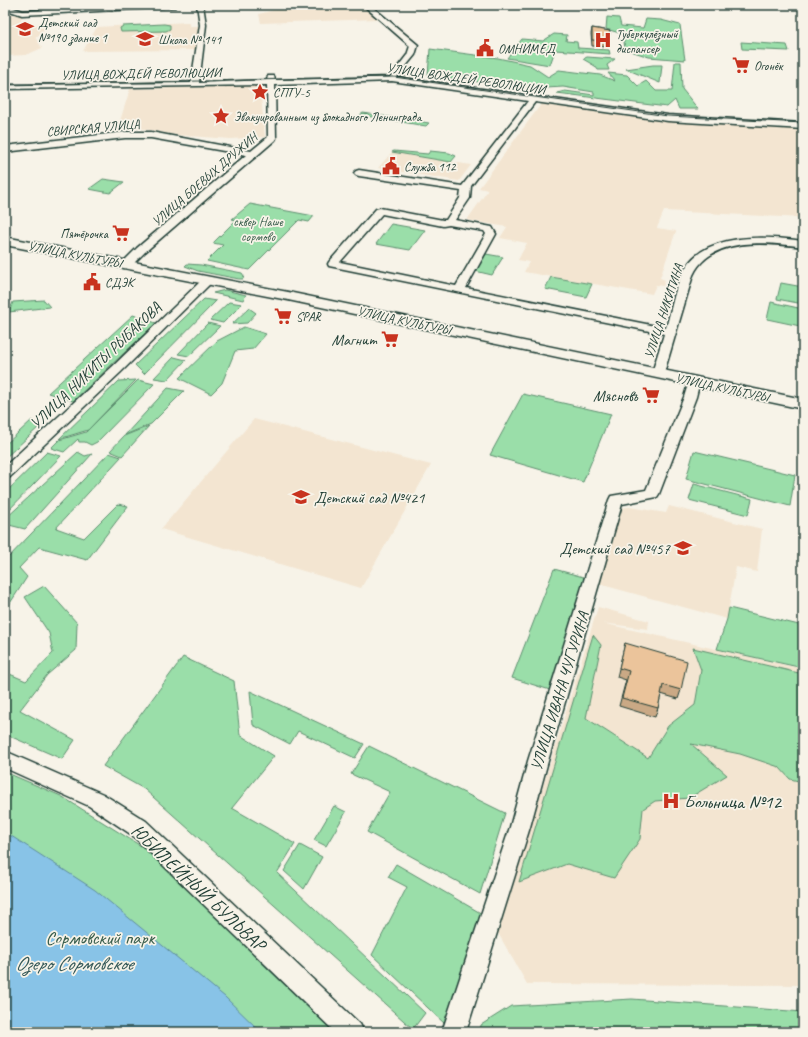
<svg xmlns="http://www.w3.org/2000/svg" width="808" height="1037" viewBox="0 0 808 1037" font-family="Caveat,sans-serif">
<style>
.built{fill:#f3e5d1}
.green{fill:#9adea9;stroke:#5c8e6e}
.water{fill:#88c3e7;stroke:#5e8d9f}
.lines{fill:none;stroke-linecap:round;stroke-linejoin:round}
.minor-casing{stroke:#1f3d34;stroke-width:3}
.major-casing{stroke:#1f3d34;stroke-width:3}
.minor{fill:#f7f3e8;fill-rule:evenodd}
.major{fill:#f7f3e8;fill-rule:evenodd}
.tram{stroke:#1f3d34;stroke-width:1}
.wall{fill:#caa985;stroke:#1f3d34}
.building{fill:#ebc49b;stroke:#1f3d34}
.labels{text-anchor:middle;stroke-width:3.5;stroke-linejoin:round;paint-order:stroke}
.far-poi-label{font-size:13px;fill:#1f3d34;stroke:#f7f3e8;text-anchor:start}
.far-street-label{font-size:13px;fill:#1f3d34;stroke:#f7f3e8}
.far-park-label{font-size:13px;fill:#385d4b;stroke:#f7f3e8}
.poi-label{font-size:16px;fill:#1f3d34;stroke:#f7f3e8;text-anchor:end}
.street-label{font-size:16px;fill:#1f3d34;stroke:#f7f3e8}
.near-poi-label{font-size:19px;fill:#1f3d34;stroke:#f7f3e8;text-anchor:start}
.near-street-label{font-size:19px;fill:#1f3d34;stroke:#f7f3e8}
.near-park-label{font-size:19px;fill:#385d4b;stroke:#f7f3e8}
.near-water-label{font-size:20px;font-style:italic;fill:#345858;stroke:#f7f3e8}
</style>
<rect width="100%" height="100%" fill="#f7f3e8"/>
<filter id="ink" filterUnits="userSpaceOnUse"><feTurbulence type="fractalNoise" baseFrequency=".025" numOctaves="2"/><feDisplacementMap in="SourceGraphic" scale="8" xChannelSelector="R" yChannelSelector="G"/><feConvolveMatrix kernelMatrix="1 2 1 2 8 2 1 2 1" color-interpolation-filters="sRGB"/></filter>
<g filter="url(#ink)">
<g class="built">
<polygon points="281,5 362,5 378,19 261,23 259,14 281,8"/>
<polygon points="22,14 20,25 48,23 40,36 35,37 42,48 26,55 5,56 5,15"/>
<polygon points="188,22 190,26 201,26 197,50 83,51 97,27"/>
<polygon points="260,86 265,137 231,139 176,135 119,124 130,89"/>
<polygon points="542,103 663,120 803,128 803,218 664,211 657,228 676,231 660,278 665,280 663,286 656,285 652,294 524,272 529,262 518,260 527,243 500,238 507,227 467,220 488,190 479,188"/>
<polygon points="392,152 422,157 471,165 459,181 378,168"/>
<polygon points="254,419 431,465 361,588 161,529"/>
<polygon points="669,506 762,529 757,572 736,567 727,619 595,583 619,508 629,507 666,513"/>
<polygon points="598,607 649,621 648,629 602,623 803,669 803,985 527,984 498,933"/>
</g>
<g class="green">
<polygon points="607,17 619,18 621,26 643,28 646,19 661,20 680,25 685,60 649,57 625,49 623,34 606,29"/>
<polygon points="164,24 170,25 170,29 166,31 121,32 120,28 123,26"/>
<polygon points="554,34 567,35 566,41 577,42 578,48 609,50 610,54 555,50 550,65 507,58 522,39 543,41"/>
<polygon points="741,42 787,45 789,51 742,49"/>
<polygon points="430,49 498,58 530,65 548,77 559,70 600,75 615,81 608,73 627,75 638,86 646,81 656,91 672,91 675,62 681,62 682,89 698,109 679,109 675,100 667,107 557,93 565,91 594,95 594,92 563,87 530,89 428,75"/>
<polygon points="587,57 615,59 607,65 609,70 598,70 595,66 583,59"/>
<polygon points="653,65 662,65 660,83 626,69"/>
<polygon points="363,113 429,123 426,126 360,115"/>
<polygon points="394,151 428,154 430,151 449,153 456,156 451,162 392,152"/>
<polygon points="103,179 124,182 110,193 89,189"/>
<polygon points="250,204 314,216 309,222 299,220 249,270 207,261 223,245 213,243 236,220 232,219"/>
<polygon points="391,224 425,230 410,250 376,244"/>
<polygon points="486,254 503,257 492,275 475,271"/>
<polygon points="187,264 201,265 242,273 244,276 243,279 239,279 198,271 185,266"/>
<polygon points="551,277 592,284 586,297 545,289"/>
<polygon points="781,283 803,287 803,304 777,299"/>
<polygon points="225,290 246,295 243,300 213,293"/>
<polygon points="204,299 216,301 144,374 135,365"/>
<polygon points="44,300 50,307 9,312 13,302"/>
<polygon points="229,302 242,304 223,323 210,320"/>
<polygon points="771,302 803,309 803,325 800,326 767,319"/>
<polygon points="249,308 256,313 247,323 232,324"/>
<polygon points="133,315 156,323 73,401 48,393"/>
<polygon points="208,323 220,326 189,356 178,354"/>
<polygon points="244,327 266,334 253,349 235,351 222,383 211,394 179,378 217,341"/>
<polygon points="174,357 186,360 167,380 154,378"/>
<polygon points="136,380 88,430 59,439 119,381"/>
<polygon points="138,380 154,384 97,442 91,445 85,442 79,442 78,439 64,452 51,448 59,440 86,432"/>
<polygon points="168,388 184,391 151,424 125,435"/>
<polygon points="523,394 611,414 583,482 490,455"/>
<polygon points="32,420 39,427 5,458 5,445"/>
<polygon points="149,426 122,456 110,451 124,436"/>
<polygon points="694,451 795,475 790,506 686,479"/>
<polygon points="47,452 61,456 5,514 5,493"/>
<polygon points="78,452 85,456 92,454 25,529 5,524 5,519"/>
<polygon points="109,453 121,457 56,528 84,538 118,504 128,506 87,560 39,547 19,568 27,577 5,611 5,561"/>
<polygon points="694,484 752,499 748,515 689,500"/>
<polygon points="554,569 587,578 550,690 512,678"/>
<polygon points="44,586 77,623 76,650 47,675 20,710 75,740 62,759 5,734 5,672 26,681 53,653 49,633 25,597"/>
<polygon points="729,608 803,626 803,668 717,649 727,619"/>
<polygon points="593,635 601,645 586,718 648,758 668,726 695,705 701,670 693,648 803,674 803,782 790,779 779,767 740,754 691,744 727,775 689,798 655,801 643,809 640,839 614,878 567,864 519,882"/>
<polygon points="183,657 234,681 240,735 274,756 232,808 295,844 277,873 425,1013 413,1029 144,789 103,766"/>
<polygon points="250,691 364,744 355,758 298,731 290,744 253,725"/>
<polygon points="369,746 505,813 480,894 367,832 390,792 351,774"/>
<polygon points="5,772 61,796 144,848 291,984 340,1032 5,1032"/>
<polygon points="334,806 346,812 326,846 314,840"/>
<polygon points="300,845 322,857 304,889 284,871"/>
<polygon points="396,864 484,915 446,1025 372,955 407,887 388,877"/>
<polygon points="632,999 803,1012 803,1032 480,1032 481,1025 511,1006"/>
</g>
<polygon class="water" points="5,832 95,890 225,997 261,1032 5,1032"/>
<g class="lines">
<g class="minor-casing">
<g id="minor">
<polygon points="138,5 178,5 175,7 22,15 10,11 5,11 5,7 11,7 23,11"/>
<path d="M197,5H203L206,25L199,83L267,80L268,76H274L275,80L390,77L407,55L410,46L363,5H370L418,45L415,55L397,77L668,115L803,123V129L668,121L535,102L471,186L470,198L455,220L492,227L496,234L466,288L666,328C672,308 675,284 686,267C708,232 768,236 803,241V247C768,242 711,236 693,275L664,373L662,376H654L652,373L664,334L329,266L328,264L329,262L376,209L380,208L443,220H446L460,198L461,191L359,176L356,175L354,173L356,171L359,170L462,186L528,101L392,81L275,85L276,138L275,140L145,252L131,266H123L122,264L123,262L137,248L246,155L151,138H125L5,152V146L125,132H151L251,151L268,137L267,85L5,89V85L191,83L200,25ZM382,214L443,226L449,225L484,231L486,234L456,286L340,262Z"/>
<polygon points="208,277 214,280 212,282 120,373 10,477 5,479 5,466 112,367 204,278"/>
<polygon points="694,377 698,378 700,381 696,397 659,494 657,497 622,504 548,761 530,827 466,1032 442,1032 510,827 528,761 609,500 611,496 646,490 684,397 690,378"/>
<polygon points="5,751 103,794 146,821 360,1024 364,1032 335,1032 132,835 89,806 5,768"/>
</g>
</g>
<g class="major-casing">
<polygon id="major" points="5,237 288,292 803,399 803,409 288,300 5,245"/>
</g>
<use href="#minor" class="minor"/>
<use href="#major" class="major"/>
<polyline class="tram" points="5,85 394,77 668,116 803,123"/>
</g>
<g class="wall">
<polygon points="592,28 610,31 608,47 592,46 591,34"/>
<polygon points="625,643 681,690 678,699 661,694 658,708 655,717 619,706 626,680 617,677"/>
</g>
<g class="building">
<polygon points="592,28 610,31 609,41 592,40"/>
<polygon points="625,643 687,661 681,690 663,685 658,708 622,698 629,671 619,668"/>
</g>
</g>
<defs>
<g id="school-bare" transform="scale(1.38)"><path d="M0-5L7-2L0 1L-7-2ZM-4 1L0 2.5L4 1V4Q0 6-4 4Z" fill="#c8321e" stroke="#f7f3e8" stroke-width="2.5" paint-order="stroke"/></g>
<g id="hospital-bare" transform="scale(1.38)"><path d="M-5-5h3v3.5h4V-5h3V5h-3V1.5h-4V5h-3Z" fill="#c8321e" stroke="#f7f3e8" stroke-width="2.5" paint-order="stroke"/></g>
<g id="civic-bare" transform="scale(1.38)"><path d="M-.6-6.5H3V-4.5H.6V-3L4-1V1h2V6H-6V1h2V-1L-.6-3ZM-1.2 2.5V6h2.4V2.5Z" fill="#c8321e" stroke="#f7f3e8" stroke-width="2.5" paint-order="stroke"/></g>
<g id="supermarket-bare" transform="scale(1.38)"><path d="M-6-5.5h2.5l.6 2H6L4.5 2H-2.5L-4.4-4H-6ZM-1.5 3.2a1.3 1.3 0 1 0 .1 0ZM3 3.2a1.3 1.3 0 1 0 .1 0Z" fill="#c8321e" stroke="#f7f3e8" stroke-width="2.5" paint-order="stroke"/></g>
<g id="sight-bare" transform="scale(1.38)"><path d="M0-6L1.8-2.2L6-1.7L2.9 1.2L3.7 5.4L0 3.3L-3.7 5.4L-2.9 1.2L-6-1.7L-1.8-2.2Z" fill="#c8321e" stroke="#f7f3e8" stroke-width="2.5" paint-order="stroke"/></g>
</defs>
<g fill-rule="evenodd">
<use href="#school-bare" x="25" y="29"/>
<use href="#school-bare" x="145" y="39"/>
<use href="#hospital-bare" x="603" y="40"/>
<use href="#civic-bare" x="485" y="48"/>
<use href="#supermarket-bare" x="741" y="65"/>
<use href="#sight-bare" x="260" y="92"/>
<use href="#sight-bare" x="221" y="116"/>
<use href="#civic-bare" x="391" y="166"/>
<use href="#supermarket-bare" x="121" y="233"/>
<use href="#civic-bare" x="92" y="282"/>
<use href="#supermarket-bare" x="283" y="316"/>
<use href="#supermarket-bare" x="390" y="339"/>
<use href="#supermarket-bare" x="651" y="395"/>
<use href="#school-bare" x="301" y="497"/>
<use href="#school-bare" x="683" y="548"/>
<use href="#hospital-bare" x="671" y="801"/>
</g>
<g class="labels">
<g class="far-poi-label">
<text x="38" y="27">Детский сад<tspan x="38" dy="15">№190 здание 1</tspan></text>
<text x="616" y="38">Туберкулёзный<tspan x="616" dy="15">диспансер</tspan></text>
<text x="158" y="44">Школа № 141</text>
<text x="498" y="53">ОМНИМЕД</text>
<text x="754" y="70">Огонёк</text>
<text x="273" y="97">СПТУ-5</text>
<text x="234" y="121">Эвакуированным из блокадного Ленинграда</text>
<text x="404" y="171">Служба 112</text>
<text x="108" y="238" text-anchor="end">Пятёрочка</text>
<text x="105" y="287">СДЭК</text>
<text x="296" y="321">SPAR</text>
</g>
<g class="far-street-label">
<text transform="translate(141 73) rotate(-1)" y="5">УЛИЦА ВОЖДЕЙ РЕВОЛЮЦИИ</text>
<text transform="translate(466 78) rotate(8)" y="5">УЛИЦА ВОЖДЕЙ РЕВОЛЮЦИИ</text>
<text transform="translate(93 127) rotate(-5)" y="5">СВИРСКАЯ УЛИЦА</text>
<text transform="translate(204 179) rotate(-41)" y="5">УЛИЦА БОЕВЫХ ДРУЖИН</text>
<text transform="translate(75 254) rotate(11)" y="5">УЛИЦА КУЛЬТУРЫ</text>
<text transform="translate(663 311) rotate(-72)" y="5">УЛИЦА НИКИТИНА</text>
<text transform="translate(404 320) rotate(12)" y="5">УЛИЦА КУЛЬТУРЫ</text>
<text transform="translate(722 387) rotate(12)" y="5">УЛИЦА КУЛЬТУРЫ</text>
</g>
<g class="far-park-label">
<text x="258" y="226">сквер Наше<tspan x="258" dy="15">сормово</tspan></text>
</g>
<g class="poi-label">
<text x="377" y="345">Магнит</text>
<text x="638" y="401">Мясновъ</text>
<text x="314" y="503" text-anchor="start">Детский сад №421</text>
<text x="670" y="554">Детский сад №457</text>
</g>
<g class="street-label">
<text transform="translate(95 365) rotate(-44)" y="6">УЛИЦА НИКИТЫ РЫБАКОВА</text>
<text transform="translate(559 691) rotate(-73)" y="6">УЛИЦА ИВАНА ЧУГУРИНА</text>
</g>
<g class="near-poi-label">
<text x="684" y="808">Больница №12</text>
</g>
<g class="near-street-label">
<text transform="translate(199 887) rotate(43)" y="7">ЮБИЛЕЙНЫЙ БУЛЬВАР</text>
</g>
<g class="near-park-label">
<text x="100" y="944">Сормовский парк</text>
</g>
<g class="near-water-label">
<text x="74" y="970">Озеро Сормовское</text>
</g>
</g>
<rect width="808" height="1037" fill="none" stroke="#f7f3e8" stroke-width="20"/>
<rect x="10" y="10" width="788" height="1017" fill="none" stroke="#1f3d34" stroke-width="1.5" filter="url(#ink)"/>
</svg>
